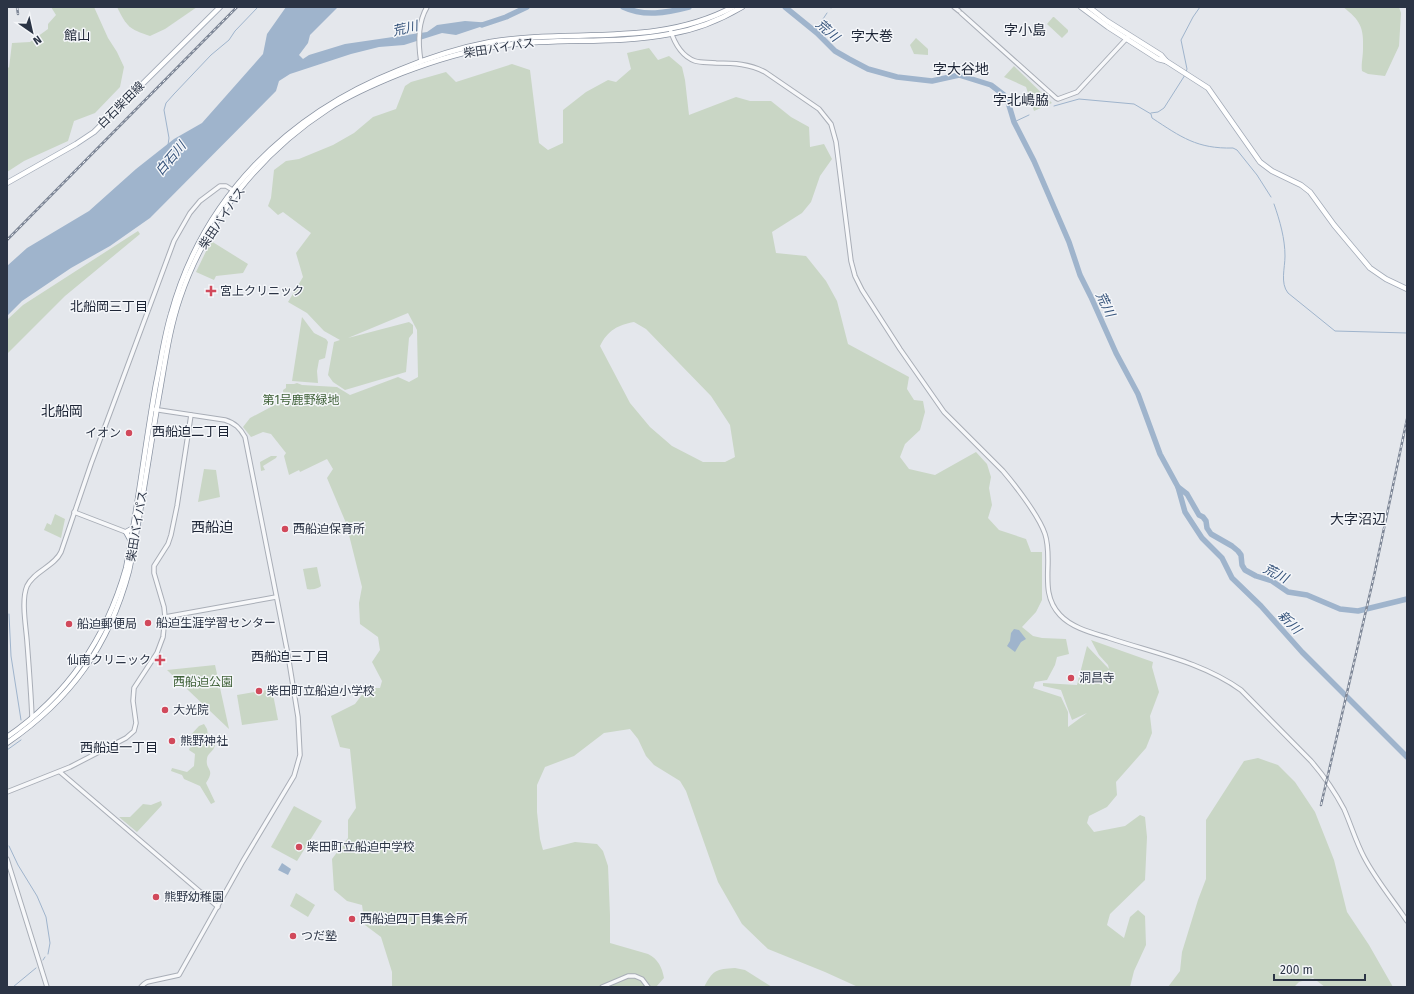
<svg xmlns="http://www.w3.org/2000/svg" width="1414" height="994" viewBox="0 0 1414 994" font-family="'Fira Sans','Noto Sans JP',sans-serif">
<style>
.green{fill:#c9d6c5;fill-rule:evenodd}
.water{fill:#9fb4cc}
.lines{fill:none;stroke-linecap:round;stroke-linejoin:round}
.stream{stroke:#9fb4cc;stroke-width:1}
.river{stroke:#9fb4cc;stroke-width:5.5}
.tertiary-casing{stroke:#a9aeb7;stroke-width:5.5}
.primary-casing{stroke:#a3abb8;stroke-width:6}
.trunk-casing{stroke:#8b94a3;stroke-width:6}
.tertiary{stroke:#f7f8fa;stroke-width:3.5}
.primary{stroke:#fff;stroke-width:4.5}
.trunk{stroke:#fff;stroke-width:4.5}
.rail-casing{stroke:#7d8696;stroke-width:2.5}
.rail{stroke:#f4f6f9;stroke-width:1;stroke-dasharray:3;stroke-linecap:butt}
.poi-dot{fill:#d1495b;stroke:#f4f6f9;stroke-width:1.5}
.labels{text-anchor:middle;stroke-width:3;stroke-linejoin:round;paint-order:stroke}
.street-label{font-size:12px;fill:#2b3445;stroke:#f4f6f9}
.poi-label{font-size:12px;fill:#2b3445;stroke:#f4f6f9;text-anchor:start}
.park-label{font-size:12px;fill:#3f6138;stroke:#f4f6f9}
.water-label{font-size:13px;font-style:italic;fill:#34527a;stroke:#f4f6f9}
.neighbourhood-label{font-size:13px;fill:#1d2536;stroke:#f4f6f9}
.quarter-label{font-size:14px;fill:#1d2536;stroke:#f4f6f9}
</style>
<rect width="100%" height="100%" fill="#e4e7ec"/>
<g class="green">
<polygon points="51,7 94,7 108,38 117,52 124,67 120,87 95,113 74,121 68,141 24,161 7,172 7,66 9,68 12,43 30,42 48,29 48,24 56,15"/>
<path d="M117,7H197L165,29L150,36C129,29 127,27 117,7Z"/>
<path d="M1343,7H1399L1401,13L1399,46L1385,76L1368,74L1362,71C1361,64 1363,57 1363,49C1364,27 1360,20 1343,7Z"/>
<polygon points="1053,17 1054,17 1068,30 1068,32 1062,38 1047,24"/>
<polygon points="916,38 928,49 928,55 914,54 910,45"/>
<path d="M649,48L658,60L669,56L682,67L685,80L689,115L736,97L750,101H771L791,117L809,127L810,147L824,144L832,159L820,176L811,202L802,213L772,232L776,253L806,256L826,281L837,301L848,344L909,377L907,389L914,400L923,401L925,412L920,430L905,444L900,457L909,469L935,475L976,452L987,464L991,477L989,488L992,505L988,518L999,530L1026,539L1031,552H1042V600L1036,612L1022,627L1033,636L1042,638L1066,639L1069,654L1057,657L1055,665L1047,680L1035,682L1033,688L1061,697L1068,712V727L1087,713L1072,720L1061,690L1043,686V683L1077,685L1087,646L1109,669L1108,665L1099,655L1091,640L1153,662L1152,667L1159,692L1150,716L1152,733L1146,748L1116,782L1117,795L1107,807L1089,816L1087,823L1094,832L1125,826L1140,815L1145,817L1147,837L1145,880L1110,914L1107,925L1124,938L1130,917L1138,910L1145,916L1146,945L1134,971L1130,987H858L825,972L768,949L742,924L718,882L686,791L680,781L654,765L646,756L638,739L630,729L604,733L574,756L545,767L537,785V812L540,839L543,850L575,842L597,844L603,851L608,866L610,915V943L648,954C658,959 662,967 664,978L656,987H392V972L381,937L365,925L362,905L347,901L334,890L332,859L348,838V820L356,808L350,749L340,747L331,716L355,704L367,688H380L382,681L372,662L380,650L378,637L360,624L359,603L362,587L346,523L327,478L333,469L327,459L300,472L299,470L289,475L284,456L286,453L271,434L263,432L251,437L243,427L250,418L284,400L283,390L286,388V384H294L297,383L302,385L337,387L350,395L398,377L409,382L418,377L417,330L408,313L348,338L409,322L413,325V333L409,338L406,372L345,390L333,382L328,375L334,342L340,340L324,331L307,313L288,302L303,277L296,253L311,233L283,212L278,215L268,206L271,198L274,170L286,161L299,159L333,145L354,133L373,117L396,109L405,86L411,82L446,72L456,82L512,64L530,70L539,143L548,150L563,143V110L586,92L608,80L616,82L631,69L627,53ZM634,322L646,329L711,396L730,425L735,457L725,462H703L672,446L650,427L630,403L600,346C608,330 618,325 634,322Z"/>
<polygon points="1014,66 1052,103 1034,111 1026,87 1004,77"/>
<polygon points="138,231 140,234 65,296 7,354 7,320 23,305"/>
<polygon points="211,241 248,264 243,273 216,276 214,280 196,272"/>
<polygon points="302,317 314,333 326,339 328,342 325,358 319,360 317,371 318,383 292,381"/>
<polygon points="271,456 277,456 276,458 263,466 265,470 261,471 260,462"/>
<polygon points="204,469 216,470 220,497 198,502"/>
<polygon points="55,514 65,519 61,538 44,530 47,523 51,525"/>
<path d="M317,567L321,586C318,589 310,590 307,589L303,569Z"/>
<polygon points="215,665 229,729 167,670"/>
<polygon points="272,689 278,720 242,725 237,695"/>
<path d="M204,724L207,729L208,735L216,742C215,744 215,746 214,748C212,752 207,754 207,759C205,771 216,768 206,783L215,802L211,804L200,786L184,779L182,775L171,771L172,768L187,772L194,766L195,754L189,750L190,747H196L198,740L194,739L187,741L186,740L199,726Z"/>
<polygon points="1258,758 1278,765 1295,782 1315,812 1334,860 1347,912 1369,945 1393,987 1325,987 1313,978 1299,982 1294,987 1168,987 1180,971 1182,952 1198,900 1206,879 1206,820 1244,761"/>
<polygon points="161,801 162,805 137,832 119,817 130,817 143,804 151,805"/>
<polygon points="294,806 322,821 297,861 271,847"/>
<polygon points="296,893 315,905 308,917 290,906"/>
<path d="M735,968L745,970L772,987H704C713,970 716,969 735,968Z"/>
</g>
<g class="water">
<polygon points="286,7 338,7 310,35 308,43 299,55 303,59 309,55 345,44 427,32 437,25 465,21 492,23 456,35 442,33 404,45 379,47 351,54 290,74 279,81 276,91 150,218 110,246 71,268 22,301 7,316 7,266 27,248 89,211 136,169 174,139 202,123 263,54 267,34"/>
<polygon points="1014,629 1019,630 1026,639 1021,642 1015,652 1007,646 1010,641 1011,633"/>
<polygon points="282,863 291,869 288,875 278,870"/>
</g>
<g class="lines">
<g class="stream">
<polyline points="831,8 831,7"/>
<polyline points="815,31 827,13"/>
<polyline points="1186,72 1187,69 1181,40 1193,17 1200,7"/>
<path d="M1054,106L1079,99L1134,104L1151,114L1152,118C1181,137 1197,149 1233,148L1237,150L1257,175L1271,197"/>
<polyline points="1151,113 1158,112 1164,108 1185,75"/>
<polyline points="1014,122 1029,115"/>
<polyline points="168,145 169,138 164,110 166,103 174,94 211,55 229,40 235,31 258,7"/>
<path d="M1274,204C1280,221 1285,239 1285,256C1285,268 1280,283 1288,293L1335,331L1407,333"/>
<polyline points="9,614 11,656 21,720"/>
<polyline points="7,750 21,740"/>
<polyline points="7,838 7,839"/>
<polyline points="9,846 18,865 37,896 46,917 50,943 48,954"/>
<polyline points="43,960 45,957"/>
<polyline points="13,987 36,968"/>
</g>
<g class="river">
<path d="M623,7C644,17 666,13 689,7"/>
<polyline points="785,7 817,33 835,51 849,59 868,69 897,77 932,81 959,75 991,85 1004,95 1008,102 1014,122 1034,161 1069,242 1080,275 1091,297 1116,353 1138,394 1160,454 1178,487 1187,494 1199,515 1203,517 1206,521 1207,528 1211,534 1232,546 1238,551 1241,555 1242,565 1245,570 1256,576 1272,581 1288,592 1307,595 1340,609 1358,611 1407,599"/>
<polyline points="482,25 506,17 527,7"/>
<polyline points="1178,487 1185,512 1202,538 1222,558 1232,578 1261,606 1302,652 1407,757"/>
</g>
<g class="tertiary-casing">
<g id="tertiary">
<polyline points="954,7 959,11"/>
<polyline points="961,13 1056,98 1058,99 1077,92 1128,37"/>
<path d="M670,29C674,42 681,56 695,61C701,63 709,62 716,63C734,63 750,64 765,72L819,109L831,124L836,142L851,261L855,276L862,290L900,349L944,412L1003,471C1015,485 1039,516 1045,534C1054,561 1038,592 1060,615C1072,628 1093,633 1109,638C1154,653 1202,662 1241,690L1311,761C1324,776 1335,792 1344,809C1351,825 1356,842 1364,857C1376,880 1393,900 1407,921"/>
<path d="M421,62C418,44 417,24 427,7"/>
<polyline points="74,512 126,532"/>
<polyline points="165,617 276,597"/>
<path d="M32,718C31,692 29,667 27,641C26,627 21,600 27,586C34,571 54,567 61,552L91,464L174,241L190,213L200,201L220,186H226L234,191"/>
<polyline points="60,772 218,907"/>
<polyline points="7,792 70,767 126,738 134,731 136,723 133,701 134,688 157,653 163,637 165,617 164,607 154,573 154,566 168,544 171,535 177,506 191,415"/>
<polyline points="7,859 47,987"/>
<path d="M141,987L144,984L147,982L179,975L243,861L294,776L300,755L298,717L288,655L245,437C240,428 235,423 225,420L152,409"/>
<polyline points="602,987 628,976 635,976 642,979 648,987"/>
</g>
</g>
<g class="primary-casing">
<g id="primary">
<polyline points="1081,7 1108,27 1158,59 1166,61 1208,88 1260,162 1272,171 1301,185 1310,192 1334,225 1370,268 1386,279 1407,289"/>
<polyline points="1089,7 1107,21 1161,55 1166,61"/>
<polyline points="7,183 76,144 94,132 220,7"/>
</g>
</g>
<g class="trunk-casing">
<g id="trunk">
<polyline points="131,541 126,532 133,528"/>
<path d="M7,737C68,695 106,639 126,568C138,507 145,445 156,384C161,361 164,337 171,314C203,197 288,114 399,70C428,58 458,48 490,42C572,28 656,48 733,7"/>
<path d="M7,743C71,699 109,646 129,571C141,513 149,454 159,396C165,363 169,330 180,298C206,221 260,153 328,109C351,94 377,83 402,73C433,61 465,51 498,46C555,37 613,45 670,34C695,30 720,20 742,7"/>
</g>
</g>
<use href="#tertiary" class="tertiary"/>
<use href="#primary" class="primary"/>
<use href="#trunk" class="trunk"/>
<g class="rail-casing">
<g id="rail">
<polyline points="17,7 18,14"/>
<polyline points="7,240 237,7"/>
<polyline points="1321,805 1374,576 1407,419"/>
</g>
</g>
<use href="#rail" class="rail"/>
</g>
<g class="poi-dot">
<path d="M209 285h4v4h4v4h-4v4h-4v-4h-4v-4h4z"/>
<circle cx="129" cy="433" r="4"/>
<circle cx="285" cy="529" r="4"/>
<circle cx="148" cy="623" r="4"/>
<circle cx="69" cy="624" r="4"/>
<path d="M158 654h4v4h4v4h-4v4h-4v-4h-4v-4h4z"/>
<circle cx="1071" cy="678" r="4"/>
<circle cx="259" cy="691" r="4"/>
<circle cx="165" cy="710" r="4"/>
<circle cx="172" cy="741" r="4"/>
<circle cx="299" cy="847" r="4"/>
<circle cx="156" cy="897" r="4"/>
<circle cx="352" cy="919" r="4"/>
<circle cx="293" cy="936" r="4"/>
</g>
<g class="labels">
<g class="street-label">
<text transform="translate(499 48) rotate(-9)" y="4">柴田バイパス</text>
<text transform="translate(121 105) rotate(-45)" y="4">白石柴田線</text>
<text transform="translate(222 218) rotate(-56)" y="4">柴田バイパス</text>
<text transform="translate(137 526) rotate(-80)" y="4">柴田バイパス</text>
</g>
<g class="poi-label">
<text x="220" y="295">宮上クリニック</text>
<text x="121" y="437" text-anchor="end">イオン</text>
<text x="293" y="533">西船迫保育所</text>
<text x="156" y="627">船迫生涯学習センター</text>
<text x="77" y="628">船迫郵便局</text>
<text x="151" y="664" text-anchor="end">仙南クリニック</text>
<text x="1079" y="682">洞昌寺</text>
<text x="267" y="695">柴田町立船迫小学校</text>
<text x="173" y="714">大光院</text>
<text x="180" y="745">熊野神社</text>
<text x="307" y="851">柴田町立船迫中学校</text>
<text x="164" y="901">熊野幼稚園</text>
<text x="360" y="923">西船迫四丁目集会所</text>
<text x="301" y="940">つだ塾</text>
</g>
<g class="park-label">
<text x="301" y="404">第1号鹿野緑地</text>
<text x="203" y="686">西船迫公園</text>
</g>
<g class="water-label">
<text transform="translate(405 28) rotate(-13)" y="5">荒川</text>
<text transform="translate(828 30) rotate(41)" y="5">荒川</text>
<text transform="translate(170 158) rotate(-50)" y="5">白石川</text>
<text transform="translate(1106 304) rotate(64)" y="5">荒川</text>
<text transform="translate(1276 573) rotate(27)" y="5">荒川</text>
<text transform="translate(1290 622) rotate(46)" y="5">新川</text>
</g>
<g class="neighbourhood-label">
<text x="77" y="40">館山</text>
<text x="109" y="311">北船岡三丁目</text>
<text x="191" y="436">西船迫二丁目</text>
<text x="290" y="661">西船迫三丁目</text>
<text x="119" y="752">西船迫一丁目</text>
</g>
<g class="quarter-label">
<text x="1025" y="35">字小島</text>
<text x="872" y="41">字大巻</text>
<text x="961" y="74">字大谷地</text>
<text x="1021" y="105">字北嶋脇</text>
<text x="62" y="416">北船岡</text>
<text x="1358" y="524">大字沼辺</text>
<text x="212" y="532">西船迫</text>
</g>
</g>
<rect width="1414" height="994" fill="none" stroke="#2b3445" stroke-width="16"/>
<g transform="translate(32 32) rotate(146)" stroke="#f4f6f9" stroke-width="3" paint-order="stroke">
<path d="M0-3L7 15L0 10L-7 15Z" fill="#2b3445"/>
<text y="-6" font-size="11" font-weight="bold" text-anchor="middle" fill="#2b3445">N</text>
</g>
<path d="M1274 974v6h91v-6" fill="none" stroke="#2b3445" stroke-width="2"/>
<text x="1280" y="974" font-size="12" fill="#2b3445" stroke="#f4f6f9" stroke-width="3" paint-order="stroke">200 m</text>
</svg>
